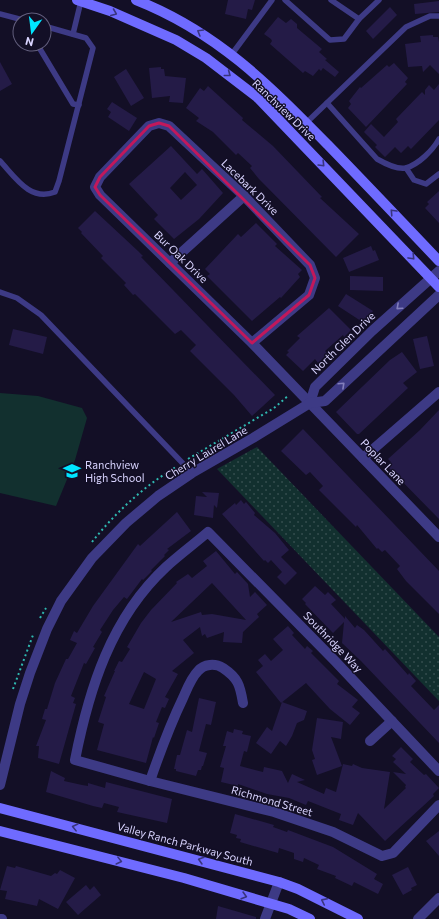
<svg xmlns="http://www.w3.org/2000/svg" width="439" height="919" viewBox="0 0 439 919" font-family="Commissioner,sans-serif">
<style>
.grass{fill:url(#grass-dots)}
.pitch{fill:#12302f}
.building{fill:#241b47;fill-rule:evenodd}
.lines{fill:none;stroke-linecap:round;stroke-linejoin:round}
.path{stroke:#2fb8b0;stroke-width:2;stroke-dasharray:2 3;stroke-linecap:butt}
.lane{stroke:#3d3a85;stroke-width:5.5}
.street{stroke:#3d3a85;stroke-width:10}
.secondary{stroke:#6f6bff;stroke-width:10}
.oneway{stroke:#38347d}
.oneway2{stroke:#837fbc}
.marked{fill:none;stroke:#c2185b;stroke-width:3;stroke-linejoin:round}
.labels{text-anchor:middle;stroke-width:3;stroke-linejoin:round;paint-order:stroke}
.street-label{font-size:11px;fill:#d9d4ff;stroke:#130f26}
.poi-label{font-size:11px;fill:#d9d4ff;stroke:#130f26;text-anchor:start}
</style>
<defs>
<pattern id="grass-dots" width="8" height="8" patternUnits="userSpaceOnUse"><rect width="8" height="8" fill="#12302f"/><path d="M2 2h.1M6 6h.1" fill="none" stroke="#344d4e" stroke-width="1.8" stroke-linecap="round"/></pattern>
</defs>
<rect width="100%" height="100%" fill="#130f26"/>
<polygon class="grass" points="257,447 439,637 439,701 217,469"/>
<polygon class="pitch" points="0,393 38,396 82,408 87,418 75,460 56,506 0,493"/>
<g class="building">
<polygon points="228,0 255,0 252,10 248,9 246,19 225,14"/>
<polygon points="439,1 439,12 415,14 414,4"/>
<polygon points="390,7 397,15 373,39 366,31"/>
<polygon points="278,17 286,23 291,19 297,24 297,28 322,49 319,52 327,59 325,60 339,72 335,77 323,68 321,71 319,69 313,76 305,71 303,73 270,44 272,41 271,39 264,34"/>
<polygon points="433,35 433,37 438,37 439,42 439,74 430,65 423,72 422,66 408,67 405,44 421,42 420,36"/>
<polygon points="0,62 12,84 0,91"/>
<polygon points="394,63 408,78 405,82 407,84 366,127 348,108 351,104 349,101 360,87 361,88 387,65 389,67"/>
<polygon points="161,67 161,69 164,69 165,76 186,78 183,103 169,102 170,96 152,98 149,68"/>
<polygon points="126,69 144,98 131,106 114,77"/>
<polygon points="439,84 439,120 411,149 408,146 401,153 395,147 385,157 375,147 377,145 364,132 371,124 384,137 398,122 396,119 422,92 425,95 425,90 429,85 434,90"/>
<polygon points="208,86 243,118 242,120 273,146 322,197 320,198 359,234 336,257 259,179 250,168 252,166 238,153 236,155 213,132 196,121 199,118 186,108 200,88 204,91"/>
<polygon points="112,102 137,118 129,131 108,117 111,112 107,109"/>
<path d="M171,146L197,174L202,169L223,193L199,219L174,239L154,219L158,215L129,184ZM185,172L197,185L181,200L170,188Z"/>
<polygon points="439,191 439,223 425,208 429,204 427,202"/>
<polygon points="95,211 138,251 143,256 141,257 275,395 252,416 234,395 190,351 196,345 181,330 175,334 135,294 133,295 124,285 126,283 101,258 103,256 81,233 82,232 78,228"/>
<polygon points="256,223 277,244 275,246 302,270 298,274 300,277 281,298 280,297 252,321 207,276 210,274 205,269 238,234 241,237"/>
<polygon points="371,246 373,251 375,250 379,260 349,272 343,258"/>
<polygon points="350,276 383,277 383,291 350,290"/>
<polygon points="346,294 373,311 364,323 338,306"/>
<polygon points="329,308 351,330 344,337 343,335 325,351 328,354 318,363 315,359 303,371 286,355 289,352 287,351 300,338 297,336"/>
<polygon points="13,329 47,337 43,354 9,345"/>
<polygon points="427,336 434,366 420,369 413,339"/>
<polygon points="402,352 417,372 403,383 408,388 359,434 357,434 336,412 390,360"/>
<polygon points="439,410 439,519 389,468 390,467 388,464 391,462 388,459 420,430"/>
<polygon points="303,429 439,571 439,614 406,581 397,569 400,566 385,550 382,552 378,548 377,549 357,525 356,527 319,490 323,486 310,472 306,475 281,451"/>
<polygon points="202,492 219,493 217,508 214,505 213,518 194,515 196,496 207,497"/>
<polygon points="241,500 244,504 246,502 255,513 254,515 275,533 289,550 281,557 297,573 285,585 277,577 282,572 271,560 268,563 265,560 264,561 222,514 235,503 236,505"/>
<polygon points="177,512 191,531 167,549 169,550 164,555 165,556 151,570 152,571 143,580 142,579 127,599 124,597 113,610 100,630 102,632 93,647 95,648 86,664 84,663 71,696 75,698 73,703 76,704 59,764 38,758 39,746 36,746 46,720 42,719 45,709 47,709 55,683 66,659 68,659 77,643 70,640 74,631 77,633 93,606 138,544 140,546"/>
<path d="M216,551L235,574L237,572L248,584L250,597L255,592L267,605L257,614L259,617L243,632L242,643L223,642L224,632L207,638L205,634L202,636L200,627L183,640L194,653L172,671L178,674L165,697L169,699L165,708L162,707L156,722L159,723L154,738L153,737L146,763L97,750L104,724L98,722L106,697L104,696L115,671H114L119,661L122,662L130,649L127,647L141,623L151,610L177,583L176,582L188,574L192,578L207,566L203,561ZM212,583L246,620L212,614L202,615L201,612L171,622ZM144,672L156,679L144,709L129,704Z"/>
<polygon points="315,586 325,595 328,592 336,600 331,604 345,619 345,616 355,628 357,625 364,630 383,651 385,649 408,675 409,673 416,681 411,686 434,710 439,705 439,743 361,661 342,643 344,622 333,633 305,604 306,603 302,599"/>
<polygon points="288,626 294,633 292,635 305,649 307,646 313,651 311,653 339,681 337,684 358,700 352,707 360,713 350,725 330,709 306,683 281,703 256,672 263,666 258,660 265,654 271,661 283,650 273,639"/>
<polygon points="199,698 216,702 211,725 206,724 199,751 207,753 203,766 202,766 201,770 198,770 196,776 176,771 176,769 174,769 177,755 180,755 187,730 192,732"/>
<polygon points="282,702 307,711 304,720 297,723 292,736 286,746 280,741 271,754 256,743 267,727 272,731"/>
<polygon points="317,718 343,722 341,739 331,737 342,766 317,775 312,760 315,759 312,750"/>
<polygon points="234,729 243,731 242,734 251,736 247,752 244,751 240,766 263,772 264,767 282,771 288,783 292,774 305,780 297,782 324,794 326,788 336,792 343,764 352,766 353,764 362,768 390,772 384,809 406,788 405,787 406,785 393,772 406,774 393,762 396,759 392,756 401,747 413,759 410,762 424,775 426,774 439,788 433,794 434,796 385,841 358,813 353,825 339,820 341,814 308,801 306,805 289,798 267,794 238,784 238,786 221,782 224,768 220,767 226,746 223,746 227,731 233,733"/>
<polygon points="51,771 65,778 64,781 82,785 88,786 88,783 105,788 106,782 172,799 167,823 117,812 119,807 104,803 102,808 93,806 46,792"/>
<polygon points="235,814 274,825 273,827 287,832 288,830 333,847 377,874 374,879 383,884 378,894 354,882 352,886 335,878 336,876 317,869 319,865 304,858 303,862 294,859 294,853 279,848 278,853 240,842 241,839 236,838 237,835 230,833"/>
<polygon points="439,831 439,856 426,841"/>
<polygon points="7,866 15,868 16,866 51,876 55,873 57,874 60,870 75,878 58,909 39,899 37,906 5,899 7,891 0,890"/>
<polygon points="408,867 417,885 411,888 412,890 403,895 392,875"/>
<polygon points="86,885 90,890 94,886 101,895 78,915 66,902"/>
<polygon points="218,906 256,917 256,919 216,919"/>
</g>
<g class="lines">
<g class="path">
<polyline points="188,459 274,408 289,395"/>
<path d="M92,542C115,513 144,486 176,467"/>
<polyline points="40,618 46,608"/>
<polyline points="13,689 33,635"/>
</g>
<g class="lane">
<polyline points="285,0 330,40 344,39 359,19 379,0"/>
<polyline points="331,0 359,19"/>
<polyline points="0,14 23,20"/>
<polyline points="73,34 81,1"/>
<polyline points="37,44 73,104 79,105"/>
<polyline points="232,54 272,0"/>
<path d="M327,103L377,159C384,163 397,170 406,168C419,164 433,150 439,139"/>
<polyline points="306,123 406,27 430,16 439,16"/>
<path d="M0,161C15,177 30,202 55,192L59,181L93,48L86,38L44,26"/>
<polyline points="406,168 414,180 426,184 439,174"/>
<polyline points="0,292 17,298 41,315 192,473"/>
</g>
<g class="street">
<polyline points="170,263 244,196"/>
<polyline points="252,343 309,295 315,278 310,265 244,196 169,126 159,123 149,126 100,177 95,187 100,195 252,343 439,537"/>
<polyline points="310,403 315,387 372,331 439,271"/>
<polyline points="363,458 439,392"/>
<polyline points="370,741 392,721"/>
<path d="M439,771L335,661L208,532C194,544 179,555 166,567C111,618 89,689 75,760L150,781L274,812L333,832L382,856L393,853L439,805"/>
<path d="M150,781C160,752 170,725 183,698C187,689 191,678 198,671C204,664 215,663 223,668C238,678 240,685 243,703"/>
<polyline points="0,785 20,704 30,673 47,629 61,601 92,558 126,523 158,496 192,473 253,438 310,403 325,401 439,295"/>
<polyline points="0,919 2,919"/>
<polyline points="265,919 279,882"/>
<polyline points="418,919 439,898"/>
</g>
<g class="secondary">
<polyline points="77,0 110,11 176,40 206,58 257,97 439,287"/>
<path d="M136,0C217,32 268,84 328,145C365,183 402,222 439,261"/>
<polyline points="0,808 279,882 298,889 358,919"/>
<polyline points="0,831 184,878 289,909 310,919"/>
</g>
</g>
<defs><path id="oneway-chevron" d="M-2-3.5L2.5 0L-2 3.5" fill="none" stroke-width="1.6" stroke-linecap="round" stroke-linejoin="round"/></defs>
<g class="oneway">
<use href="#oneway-chevron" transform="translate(114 13) rotate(22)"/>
<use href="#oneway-chevron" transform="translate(200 32) rotate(-149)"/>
<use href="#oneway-chevron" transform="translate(228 74) rotate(38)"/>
<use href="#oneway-chevron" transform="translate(322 164) rotate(46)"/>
<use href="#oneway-chevron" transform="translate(393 212) rotate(-133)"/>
<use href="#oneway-chevron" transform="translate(412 257) rotate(47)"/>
<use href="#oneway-chevron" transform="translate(75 827) rotate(-166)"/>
<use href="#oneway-chevron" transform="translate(201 860) rotate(-164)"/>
<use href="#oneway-chevron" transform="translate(119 861) rotate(14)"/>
<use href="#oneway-chevron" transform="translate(244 896) rotate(16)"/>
<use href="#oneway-chevron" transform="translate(324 901) rotate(-154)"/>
</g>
<g class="oneway2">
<use href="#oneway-chevron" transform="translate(399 307) rotate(138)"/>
<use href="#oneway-chevron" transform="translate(342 385) rotate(-43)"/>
</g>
<path class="marked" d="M159,123L169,126L310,265L315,278L309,295L252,343L100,195L95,187L100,177L149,126Z"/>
<defs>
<g id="school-bare" transform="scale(1.38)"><path d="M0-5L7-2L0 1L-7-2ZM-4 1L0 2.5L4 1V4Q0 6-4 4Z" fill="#00e5ff" stroke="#130f26" stroke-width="2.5" paint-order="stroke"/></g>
</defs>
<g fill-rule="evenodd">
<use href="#school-bare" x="72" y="471"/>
</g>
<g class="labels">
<g class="street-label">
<text transform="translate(284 110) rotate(44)" y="4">Ranchview Drive</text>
<text transform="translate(250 187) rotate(44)" y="4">Lacebark Drive</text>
<text transform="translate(181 257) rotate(44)" y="4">Bur Oak Drive</text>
<text transform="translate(343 343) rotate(-44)" y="4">North Glen Drive</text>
<text transform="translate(206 453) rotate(-31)" y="4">Cherry Laurel Lane</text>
<text transform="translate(383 462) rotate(46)" y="4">Poplar Lane</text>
<text transform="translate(333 642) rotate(46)" y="4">Southridge Way</text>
<text transform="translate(272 801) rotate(16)" y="4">Richmond Street</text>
<text transform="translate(185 844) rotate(15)" y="4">Valley Ranch Parkway South</text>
</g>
<g class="poi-label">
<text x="85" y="469">Ranchview<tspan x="85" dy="13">High School</tspan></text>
</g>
</g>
<g transform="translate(32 32) rotate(194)"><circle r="19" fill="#130f26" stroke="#625e7d"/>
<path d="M0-3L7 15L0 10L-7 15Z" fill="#00e5ff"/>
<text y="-6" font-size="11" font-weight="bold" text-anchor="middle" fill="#d9d4ff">N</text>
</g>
</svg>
